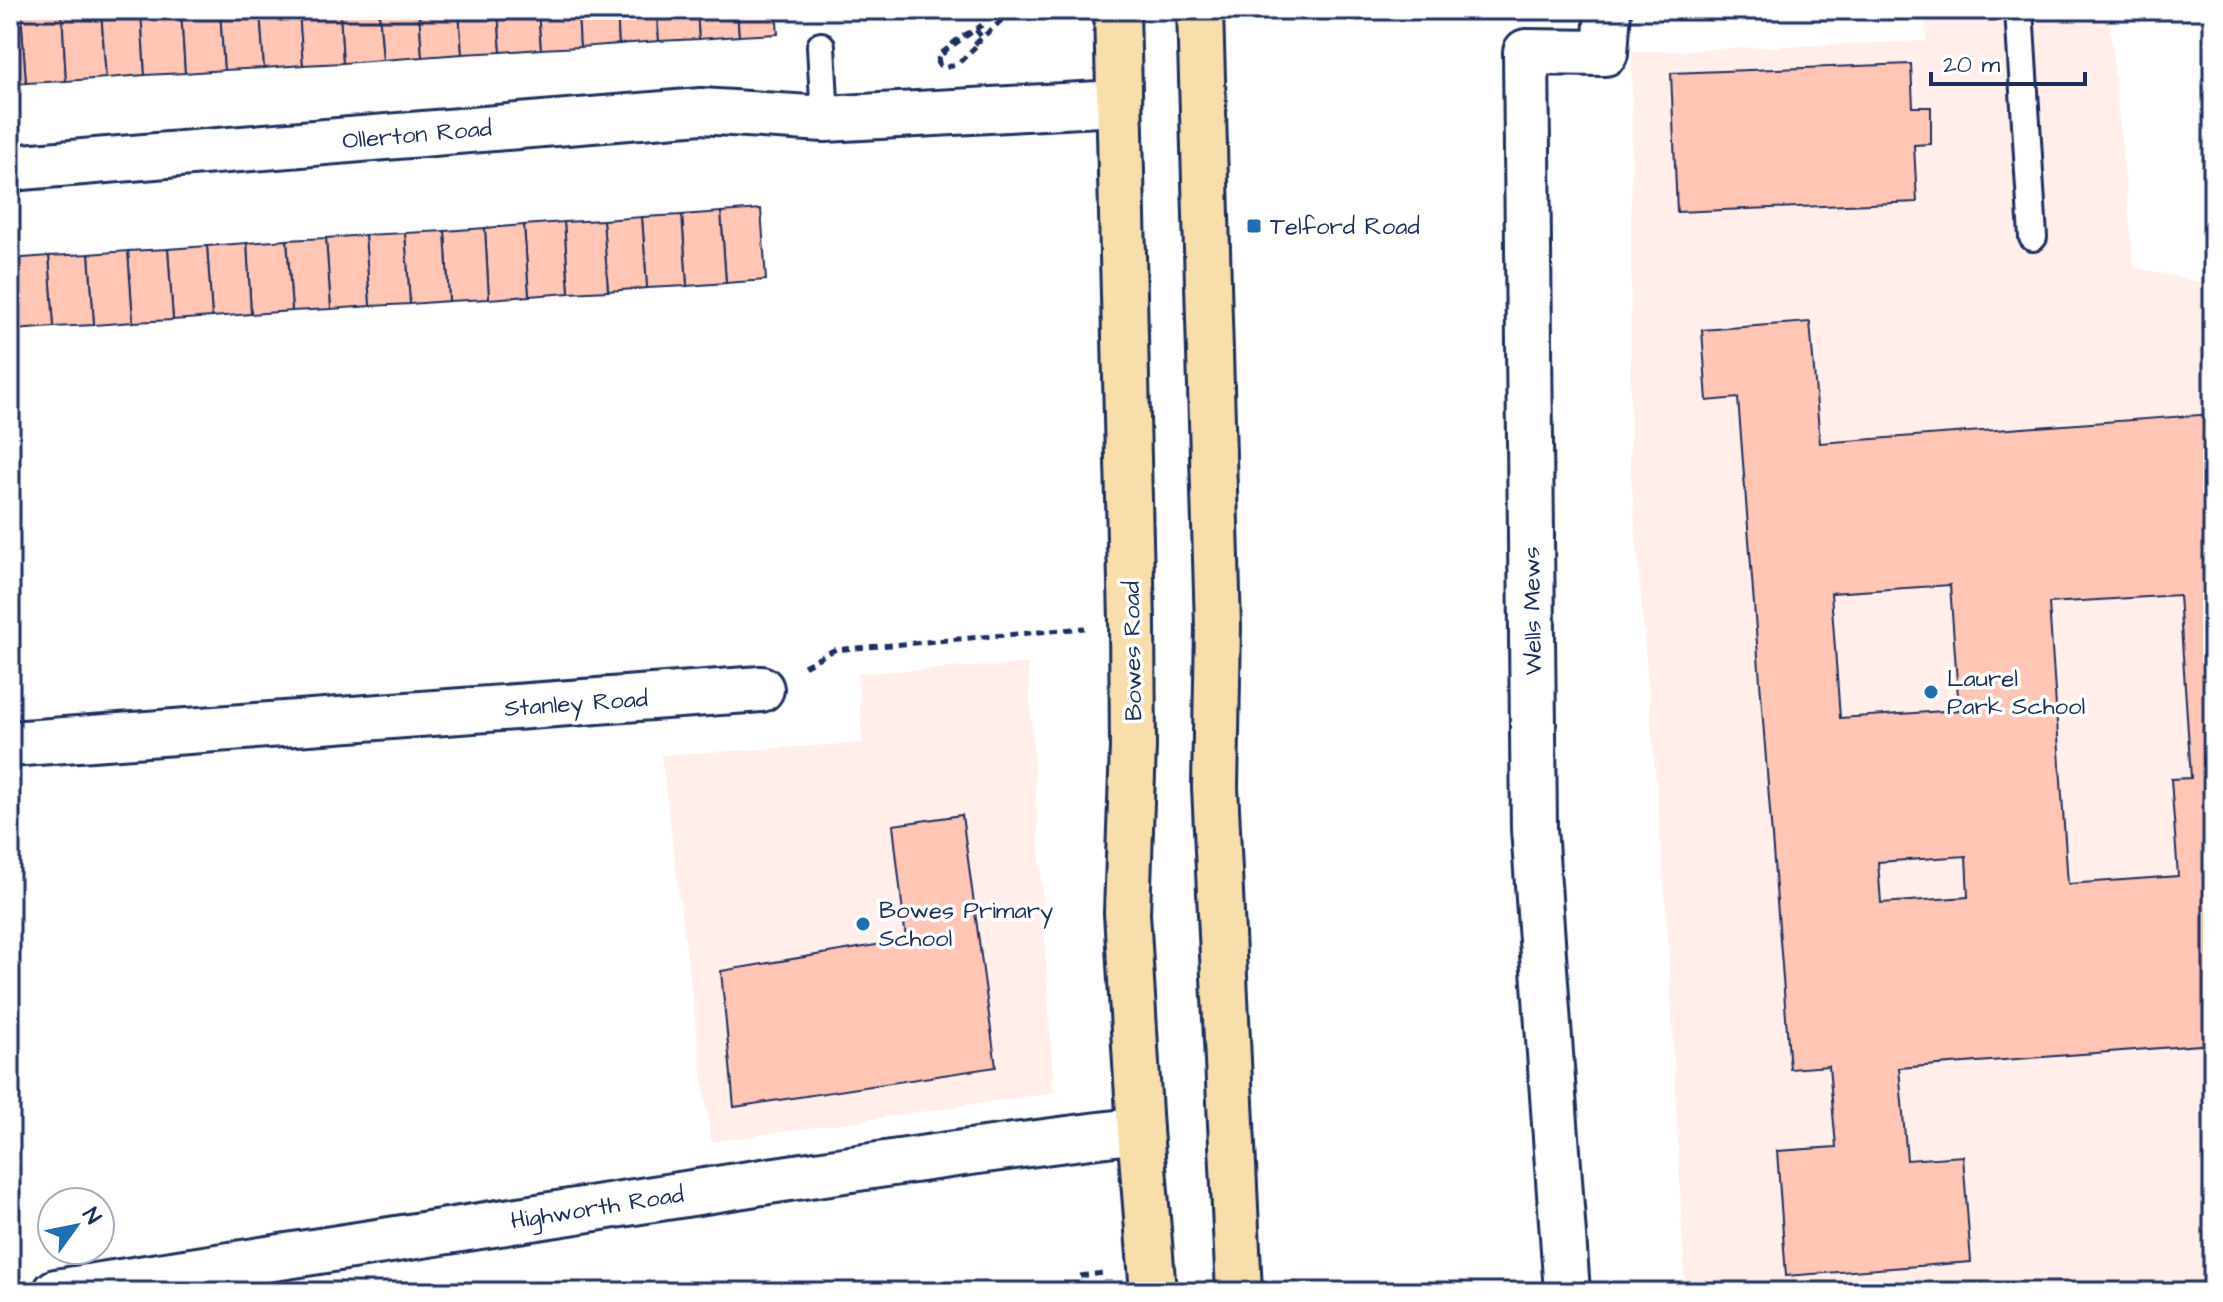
<svg xmlns="http://www.w3.org/2000/svg" width="2223" height="1302" viewBox="0 0 2223 1302" font-family="'Architects Daughter',sans-serif">
<style>
.built{fill:#ffeee9}
.building{fill:#ffc5b5;stroke:#1b2f5e;stroke-width:2;fill-rule:evenodd}
.lines{fill:none;stroke-linecap:round;stroke-linejoin:round}
.service-casing{stroke:#1b2f5e;stroke-width:32}
.minor-casing{stroke:#1b2f5e;stroke-width:50}
.trunk-casing{stroke:#1b2f5e;stroke-width:50}
.path{stroke:#1b2f5e;stroke-width:5;stroke-dasharray:8 6;stroke-linecap:butt}
.service{stroke:#fff;stroke-width:26}
.minor{stroke:#fff;stroke-width:44}
.trunk{stroke:#f8deab;stroke-width:44}
.path-bridge{stroke:#1b2f5e;stroke-width:5;stroke-dasharray:8 6;stroke-linecap:butt}
.poi-dot{fill:#1f6fb2;stroke:#fff;stroke-width:3}
.labels{text-anchor:middle;stroke-width:7;stroke-linejoin:round;paint-order:stroke}
.street-label{font-size:24px;fill:#1b2f5e;stroke:#fff}
.poi-label{font-size:24px;fill:#1b2f5e;stroke:#fff;text-anchor:start}
</style>
<rect width="100%" height="100%" fill="#fff"/>
<filter id="ink" filterUnits="userSpaceOnUse"><feTurbulence type="fractalNoise" baseFrequency=".0125" numOctaves="2"/><feDisplacementMap in="SourceGraphic" scale="16" xChannelSelector="R" yChannelSelector="G"/><feConvolveMatrix kernelMatrix="1 2 1 2 8 2 1 2 1" color-interpolation-filters="sRGB"/></filter>
<g filter="url(#ink)">
<g class="built">
<polygon points="1925,10 2108,10 2134,267 2213,285 2213,1292 1685,1292 1667,920 1630,463 1632,52 1926,41"/>
<polygon points="1028,664 1054,1093 711,1142 661,755 862,743 858,673"/>
</g>
<g class="building">
<polygon points="62,10 66,81 26,83 21,12"/>
<polygon points="62,10 101,10 106,78 66,81"/>
<polygon points="101,10 141,10 145,75 106,78"/>
<polygon points="141,10 181,10 185,73 145,75"/>
<polygon points="181,10 220,10 224,70 185,73"/>
<polygon points="220,10 260,10 264,68 224,70"/>
<polygon points="260,10 299,10 303,65 264,68"/>
<polygon points="299,10 340,10 343,63 303,65"/>
<polygon points="340,10 379,10 383,60 343,63"/>
<polygon points="379,10 419,10 422,57 383,60"/>
<polygon points="419,10 459,10 462,54 422,57"/>
<polygon points="459,10 498,10 501,52 462,54"/>
<polygon points="498,10 538,10 541,49 501,52"/>
<polygon points="538,10 578,10 580,47 541,49"/>
<polygon points="578,10 617,10 619,44 580,47"/>
<polygon points="617,10 657,10 659,41 619,44"/>
<polygon points="657,10 697,10 699,39 659,41"/>
<polygon points="697,10 737,10 739,36 699,39"/>
<polygon points="737,10 776,10 778,34 739,36"/>
<polygon points="21,12 26,83 10,84 10,13"/>
<polygon points="1911,64 1913,107 1931,107 1931,144 1914,145 1917,202 1677,212 1671,73"/>
<polygon points="761,209 766,280 726,283 721,212"/>
<polygon points="721,212 726,283 687,286 682,215"/>
<polygon points="682,215 687,286 647,288 642,217"/>
<polygon points="642,217 647,288 608,291 603,220"/>
<polygon points="603,220 608,291 569,293 564,222"/>
<polygon points="564,222 569,293 529,296 524,225"/>
<polygon points="524,225 529,296 489,299 485,228"/>
<polygon points="485,228 489,299 449,301 445,231"/>
<polygon points="445,231 449,301 410,304 405,233"/>
<polygon points="405,233 410,304 370,306 365,235"/>
<polygon points="365,235 370,306 331,309 326,238"/>
<polygon points="326,238 331,309 292,311 287,240"/>
<polygon points="287,240 292,311 251,314 247,243"/>
<polygon points="247,243 251,314 212,317 207,246"/>
<polygon points="207,246 212,317 173,320 168,249"/>
<polygon points="168,249 173,320 133,322 128,251"/>
<polygon points="128,251 133,322 94,325 89,254"/>
<polygon points="89,254 94,325 54,327 49,256"/>
<polygon points="49,256 54,327 15,330 10,259"/>
<polygon points="10,260 15,330 10,330"/>
<path d="M1810,322L1820,443L2213,414V1044L1899,1068L1907,1160L1963,1156L1971,1262L1786,1276L1777,1151L1836,1147L1829,1066L1790,1069L1738,398L1707,401L1702,330ZM1950,585L1959,710L1840,718L1831,593ZM2179,595L2191,778L2171,779L2178,876L2068,884L2049,603ZM1966,856L1968,897L1881,903L1878,862Z"/>
<polygon points="962,815 996,1067 734,1107 721,971 906,940 893,825"/>
</g>
<g class="lines">
<g class="service-casing">
<g id="service">
<polyline points="2019,10 2033,237"/>
<polyline points="821,46 825,119"/>
</g>
</g>
<g class="minor-casing">
<g id="minor">
<polyline points="10,168 701,111 825,119 1118,103"/>
<polyline points="10,744 761,689"/>
<path d="M56,1292C289,1255 522,1218 756,1183C884,1164 1011,1145 1140,1130"/>
<polyline points="1567,1292 1534,828 1526,52 1605,53 1608,10"/>
</g>
</g>
<g class="trunk-casing">
<g id="trunk">
<polyline points="1117,10 1132,622 1133,746 1127,913 1140,1130 1153,1292"/>
<polyline points="1200,10 1218,627 1215,787 1239,1292"/>
</g>
</g>
<g class="path">
<polyline points="843,13 882,10"/>
<polyline points="975,44 1013,10"/>
<polyline points="960,62 979,43"/>
<polyline points="939,65 938,56 943,52 982,25"/>
<polyline points="804,666 834,650 1085,628"/>
<polyline points="1080,1276 1104,1273"/>
</g>
<use href="#service" class="service"/>
<use href="#minor" class="minor"/>
<use href="#trunk" class="trunk"/>
<path class="path-bridge" d="M954,65L944,68L938,64C941,50 962,34 976,30L981,36L979,43"/>
</g>
</g>
<g class="poi-dot">
<rect x="1246" y="218" width="16" height="16" rx="4"/>
<circle cx="1931" cy="692" r="8"/>
<circle cx="863" cy="924" r="8"/>
</g>
<g class="labels">
<g class="street-label">
<text transform="translate(417 134) rotate(-5)" y="8">Ollerton Road</text>
<text transform="translate(1532 611) rotate(-91)" y="8">Wells Mews</text>
<text transform="translate(1132 651) rotate(-91)" y="8">Bowes Road</text>
<text transform="translate(576 703) rotate(-4)" y="8">Stanley Road</text>
<text transform="translate(597 1207) rotate(-9)" y="8">Highworth Road</text>
</g>
<g class="poi-label">
<text x="1270" y="234">Telford Road</text>
<text x="1947" y="686">Laurel<tspan x="1947" dy="28">Park School</tspan></text>
<text x="879" y="918">Bowes Primary<tspan x="879" dy="28">School</tspan></text>
</g>
</g>
<rect width="2223" height="1302" fill="none" stroke="#fff" stroke-width="40"/>
<rect x="20" y="20" width="2183" height="1262" fill="none" stroke="#1b2f5e" stroke-width="3" filter="url(#ink)"/>
<g transform="translate(76 1226) rotate(57)"><circle r="38" fill="#ffffff" stroke="#a4acbf" stroke-width="2"/>
<path d="M0-6L14 30L0 20L-14 30Z" fill="#1f6fb2"/>
<text y="-12" font-size="22" font-weight="bold" text-anchor="middle" fill="#1b2f5e">N</text>
</g>
<path d="M1931 72v12h154v-12" fill="none" stroke="#1b2f5e" stroke-width="4"/>
<text x="1943" y="72" font-size="24" fill="#1b2f5e" stroke="#ffffff" stroke-width="6" paint-order="stroke">20 m</text>
</svg>
